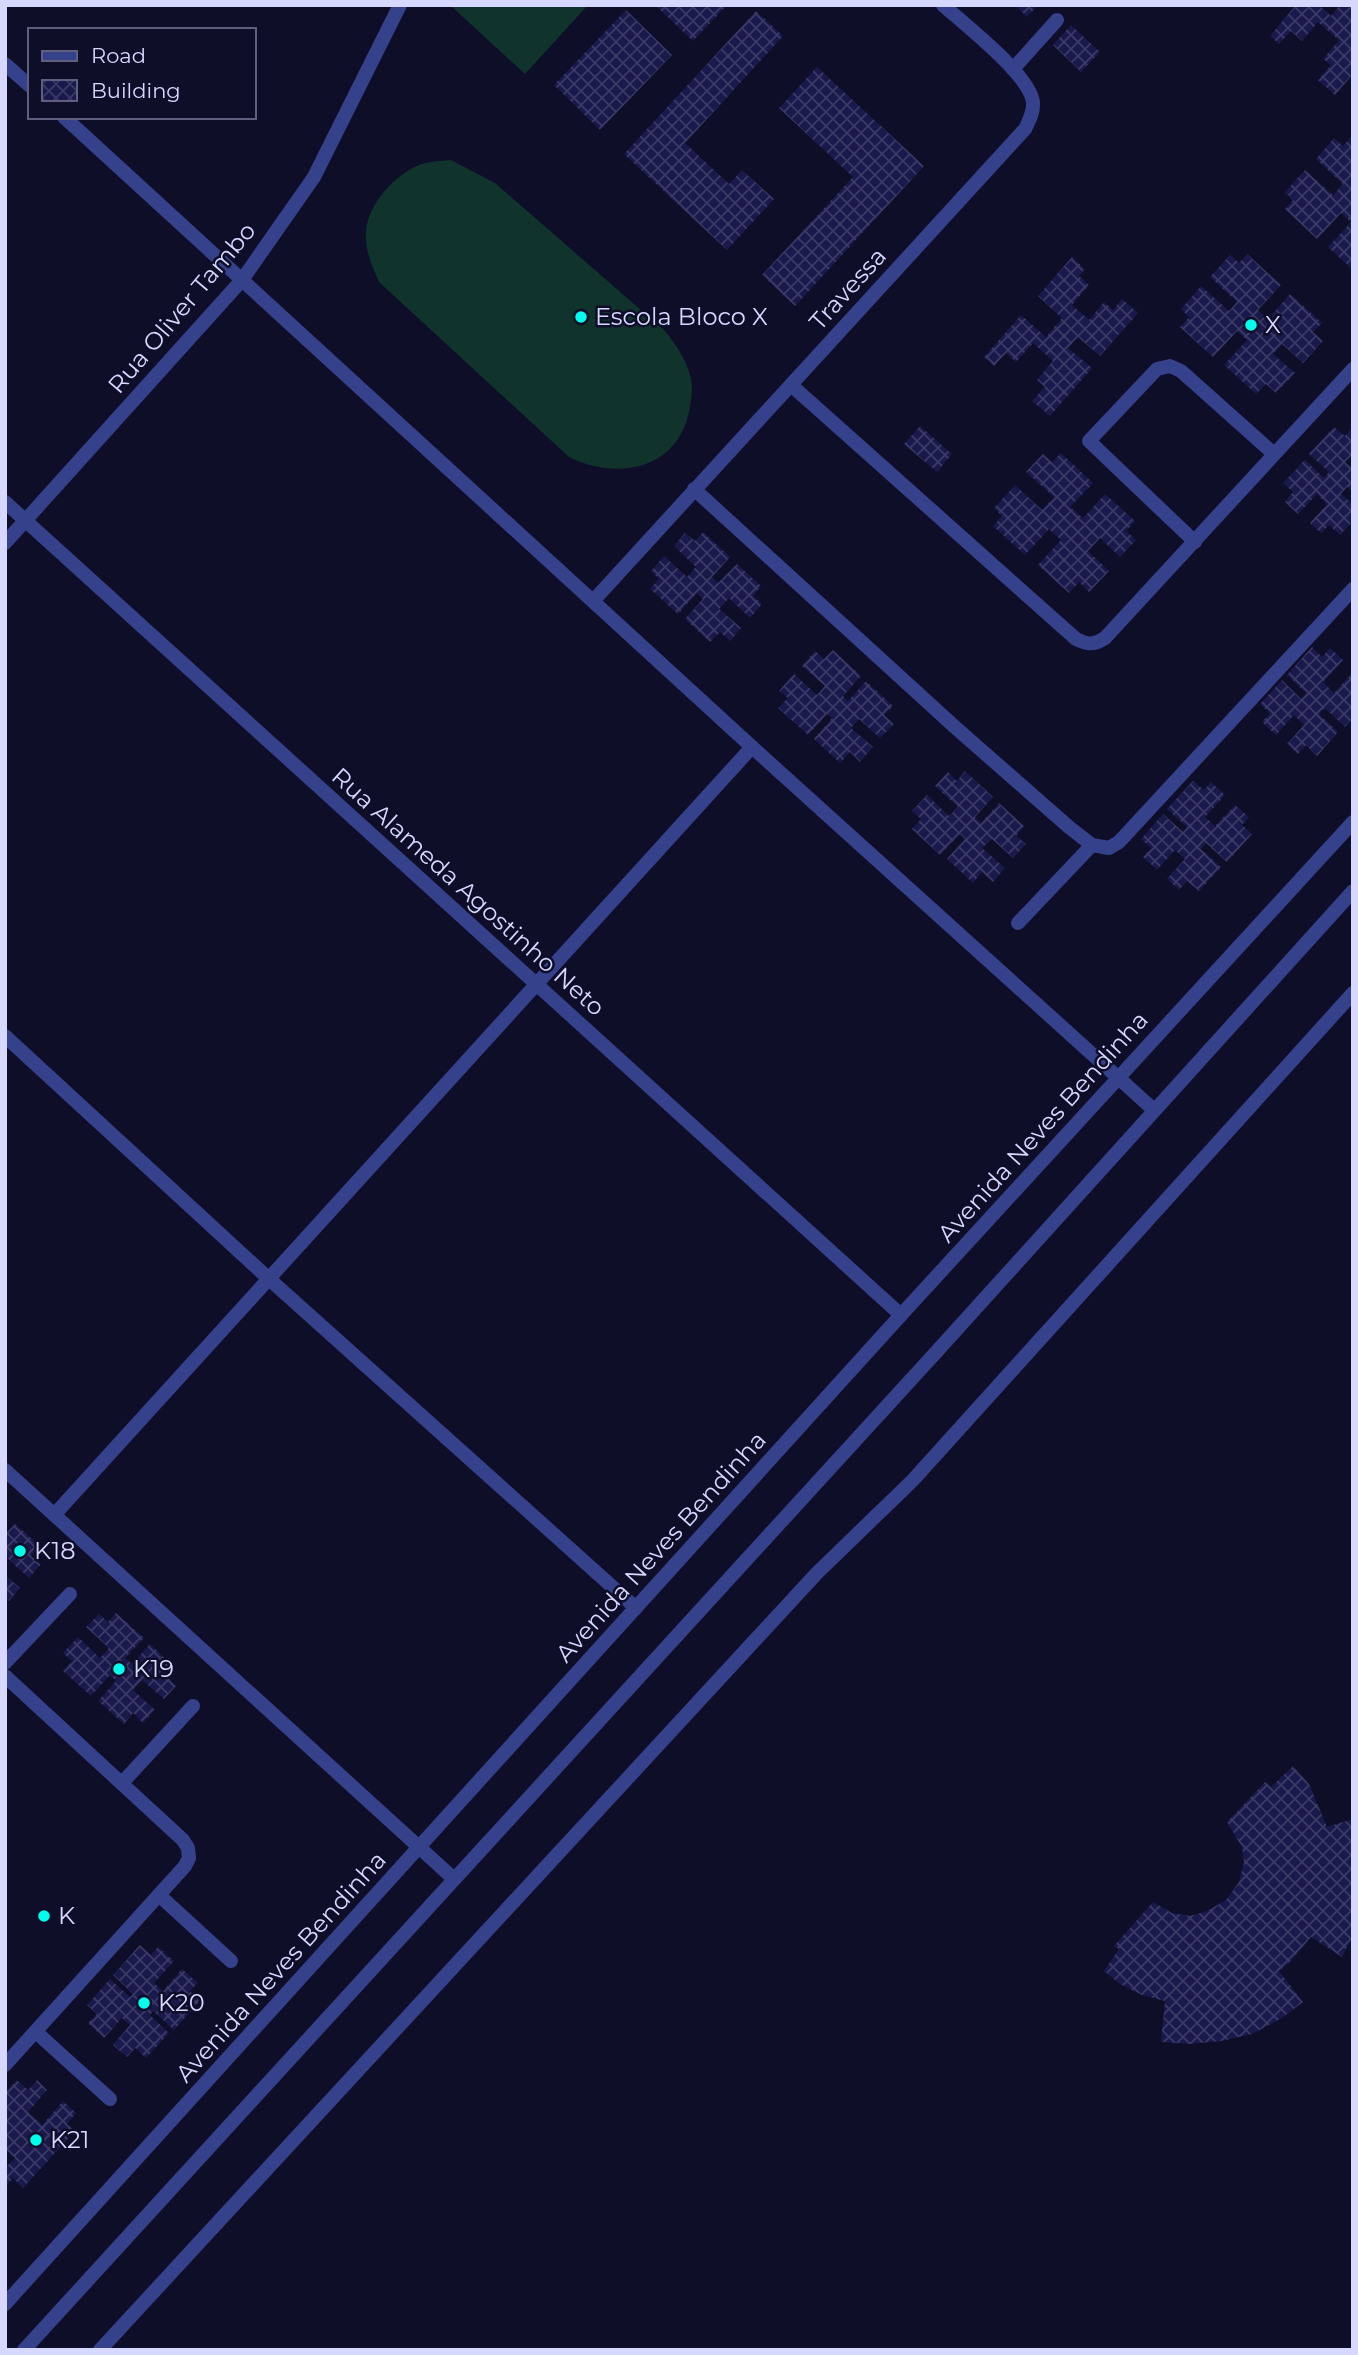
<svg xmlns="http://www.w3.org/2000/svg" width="1358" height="2355" viewBox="0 0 1358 2355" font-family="Montserrat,sans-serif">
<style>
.pitch{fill:#10332c}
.building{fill:url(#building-cross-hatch)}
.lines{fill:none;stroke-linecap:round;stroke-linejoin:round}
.minor{stroke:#36418b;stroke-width:14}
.tertiary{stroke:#36418b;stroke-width:14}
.poi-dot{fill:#02ffed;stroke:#0e0e29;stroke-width:2.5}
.labels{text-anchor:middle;stroke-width:5;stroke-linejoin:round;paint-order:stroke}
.street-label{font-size:24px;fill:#d6d8ff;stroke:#0e0e29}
.poi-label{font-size:24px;fill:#d6d8ff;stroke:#0e0e29;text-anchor:start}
</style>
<defs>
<pattern id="building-cross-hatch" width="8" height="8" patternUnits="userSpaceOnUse" patternTransform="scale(1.75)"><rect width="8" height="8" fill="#1a194b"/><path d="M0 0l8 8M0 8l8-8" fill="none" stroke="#3b3a66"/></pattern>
</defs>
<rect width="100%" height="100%" fill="#0e0e29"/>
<g class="pitch">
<polygon points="450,5 588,5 525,74"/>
<path d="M451,160L495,183L665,331C677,346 686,359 691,378C693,390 691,404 688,416C674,471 614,480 569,457L379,282C372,266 364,248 366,230C369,203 395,175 419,165C428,161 441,161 451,160Z"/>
</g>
<g class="building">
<polygon points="655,5 727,5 693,41"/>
<polygon points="1015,5 1038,5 1027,17"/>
<polygon points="1296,5 1319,5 1331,16 1340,5 1353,5 1353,74 1335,95 1318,80 1331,65 1323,59 1339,40 1318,22 1302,41 1291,31 1279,44 1270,36"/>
<polygon points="626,10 672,55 600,130 554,85"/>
<polygon points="756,11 783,36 685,143 729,184 742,170 774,199 727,250 624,154"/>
<polygon points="1071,25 1100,52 1081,72 1053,45"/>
<polygon points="817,67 924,166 795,306 762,275 853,177 779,108"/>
<polygon points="1351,137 1353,139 1353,270 1328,247 1351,222 1341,213 1317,239 1285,209 1293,200 1285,192 1305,170 1333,195 1343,184 1316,159 1334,138 1343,146"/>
<polygon points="1247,254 1281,285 1258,310 1268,319 1290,294 1322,323 1313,332 1323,341 1303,363 1282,344 1273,354 1295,373 1276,393 1266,384 1256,394 1224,365 1247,340 1237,331 1213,357 1180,327 1189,317 1181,309 1201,286 1229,311 1237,302 1210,277 1230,255 1239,263"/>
<polygon points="1072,257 1085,269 1079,276 1089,285 1072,305 1089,320 1104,302 1113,310 1122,299 1138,313 1100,356 1078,337 1068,348 1092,368 1050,416 1032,401 1045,387 1037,380 1053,361 1033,343 1016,362 1006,353 994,366 984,357 1021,315 1046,337 1062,318 1038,296"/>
<polygon points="920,426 952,454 937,472 904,444"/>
<polygon points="1334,427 1345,436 1353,427 1353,454 1345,462 1353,469 1353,492 1347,487 1341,494 1353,504 1353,521 1340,535 1329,525 1321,533 1310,523 1327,504 1317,494 1298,514 1285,502 1293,492 1283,483 1305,460 1324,478 1329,472 1309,454"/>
<polygon points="1061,453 1093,483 1070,507 1083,518 1105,494 1135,521 1126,531 1136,540 1120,557 1100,538 1088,551 1109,571 1089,592 1079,582 1069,593 1038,565 1061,540 1049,529 1025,555 993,526 1002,516 994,508 1015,485 1042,510 1054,497 1026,472 1043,454 1052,462"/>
<polygon points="703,532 730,557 712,577 718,583 737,564 761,586 753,596 762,604 750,618 729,598 719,609 741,628 730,641 720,632 710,642 685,619 703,599 697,593 678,614 650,589 659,579 651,571 664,556 687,577 696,567 674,546 685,533 695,541"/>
<polygon points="1312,647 1322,657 1330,648 1343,660 1323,682 1334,693 1353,672 1353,718 1345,727 1325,708 1319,714 1338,732 1317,756 1306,745 1298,754 1287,744 1304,725 1294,715 1276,735 1262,722 1270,713 1260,704 1282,680 1301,699 1306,693 1287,675"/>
<polygon points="833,650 861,676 843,696 848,701 866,681 893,706 884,715 894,724 880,738 859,719 851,728 873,747 860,762 850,752 840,763 814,739 832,718 827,714 808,735 778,708 788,698 779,691 794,674 817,695 825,686 802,666 815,651 824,659"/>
<polygon points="965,771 993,797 975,817 981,823 999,803 1024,826 1016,836 1026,844 1013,858 992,839 982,848 1005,868 993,882 982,872 973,883 947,859 965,839 960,834 940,855 912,829 921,819 912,811 927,795 949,816 958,807 935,786 948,772 957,781"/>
<polygon points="1193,781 1204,790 1211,782 1225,795 1205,817 1215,826 1235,805 1249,817 1242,825 1252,834 1227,862 1206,843 1201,849 1221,867 1199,891 1187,881 1179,890 1167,879 1185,859 1175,850 1157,870 1143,857 1151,848 1141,839 1163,814 1183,832 1187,827 1167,809"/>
<polygon points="15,1524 40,1546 31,1556 41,1564 29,1578 7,1558 5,1561 5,1534"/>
<polygon points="5,1575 20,1588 9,1601 5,1598"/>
<polygon points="116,1613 144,1638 125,1658 132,1664 150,1644 175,1668 167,1677 176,1686 164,1699 142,1680 133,1690 155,1710 143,1723 133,1713 124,1724 98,1701 116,1681 110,1675 91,1696 63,1671 72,1661 63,1653 78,1637 100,1658 109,1648 86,1627 99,1614 108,1622"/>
<polygon points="1293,1766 1309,1784 1327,1827 1353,1819 1353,1936 1342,1957 1311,1937 1289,1963 1279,1971 1303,2002 1282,2018 1252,2034 1221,2041 1190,2044 1161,2042 1165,2001 1142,1995 1120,1984 1104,1971 1119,1949 1114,1946 1153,1902 1172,1913 1190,1916 1207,1911 1226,1900 1239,1882 1244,1863 1242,1847 1227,1822 1265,1782 1271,1787"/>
<polygon points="140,1945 151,1955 158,1947 174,1961 154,1983 163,1991 182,1969 198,1983 190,1991 200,2001 174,2030 153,2011 150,2015 169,2033 146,2058 135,2048 127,2057 113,2045 130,2025 122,2018 104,2038 88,2023 97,2014 87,2005 110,1979 130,1997 133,1994 113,1975"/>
<polygon points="17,2080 28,2090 37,2080 47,2090 28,2112 42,2125 63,2101 76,2113 67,2124 75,2131 23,2188 13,2178 5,2187 5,2168 15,2158 5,2149 5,2093"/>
</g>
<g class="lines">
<g class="minor">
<polyline points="5,64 30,86"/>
<polyline points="1013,69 1057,20"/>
<polyline points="64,117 752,747 1154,1110"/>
<path d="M791,385L1076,639C1088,645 1094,645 1105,638L1353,369"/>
<polyline points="694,489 956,728 1070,828 1092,845 1109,848 1119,842 1353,589"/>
<polyline points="5,502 901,1315"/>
<polyline points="1195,542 1089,441 1157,369 1170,366 1181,371 1274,454"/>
<polyline points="5,543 242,280 314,177 400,5"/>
<path d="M594,600L1025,129C1029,121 1034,112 1033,102C1029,74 965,25 943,5"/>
<polyline points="1018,923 1092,845"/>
<polyline points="5,1036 268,1278 636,1608"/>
<polyline points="5,1470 454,1879"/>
<polyline points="55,1514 752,747"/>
<polyline points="5,1663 70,1594"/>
<polyline points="5,1676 183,1840 188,1848 189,1858 185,1866 5,2065"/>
<polyline points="122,1783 193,1706"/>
<polyline points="160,1896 231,1961"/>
<polyline points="36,2032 110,2099"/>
<polyline points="100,2350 817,1573 913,1480 1353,993"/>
</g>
<g class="tertiary">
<polyline points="5,2304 901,1315 1353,822"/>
<polyline points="24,2350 939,1349 1353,891"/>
</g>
</g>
<g class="poi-dot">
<circle cx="581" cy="317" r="7"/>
<circle cx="1251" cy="325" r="7"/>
<circle cx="20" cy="1551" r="7"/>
<circle cx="119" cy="1669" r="7"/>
<circle cx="44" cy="1916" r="7"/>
<circle cx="144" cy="2003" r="7"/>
<circle cx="36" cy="2140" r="7"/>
</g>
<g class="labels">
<g class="street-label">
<text transform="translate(848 289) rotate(-48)" y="8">Travessa</text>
<text transform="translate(182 308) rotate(-50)" y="8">Rua Oliver Tambo</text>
<text transform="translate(468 892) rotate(42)" y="8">Rua Alameda Agostinho Neto</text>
<text transform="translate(1043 1127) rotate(-48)" y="8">Avenida Neves Bendinha</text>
<text transform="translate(661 1547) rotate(-48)" y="8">Avenida Neves Bendinha</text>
<text transform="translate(281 1967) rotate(-48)" y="8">Avenida Neves Bendinha</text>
</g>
<g class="poi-label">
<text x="595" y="325">Escola Bloco X</text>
<text x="1265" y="333">X</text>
<text x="34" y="1559">K18</text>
<text x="133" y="1677">K19</text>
<text x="58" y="1924">K</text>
<text x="158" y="2011">K20</text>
<text x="50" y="2148">K21</text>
</g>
</g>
<rect width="1358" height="2355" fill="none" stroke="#d6d8ff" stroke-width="14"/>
<rect x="28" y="28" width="228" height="91" fill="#0e0e29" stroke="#5e5f7f" stroke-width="2"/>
<rect x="42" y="51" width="35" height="10" fill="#36418b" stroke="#5e5f7f" stroke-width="2"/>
<text x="91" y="63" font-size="21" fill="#d6d8ff">Road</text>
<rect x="42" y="80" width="35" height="21" fill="url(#building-cross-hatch)" stroke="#5e5f7f" stroke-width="2"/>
<text x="91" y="98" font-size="21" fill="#d6d8ff">Building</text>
</svg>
